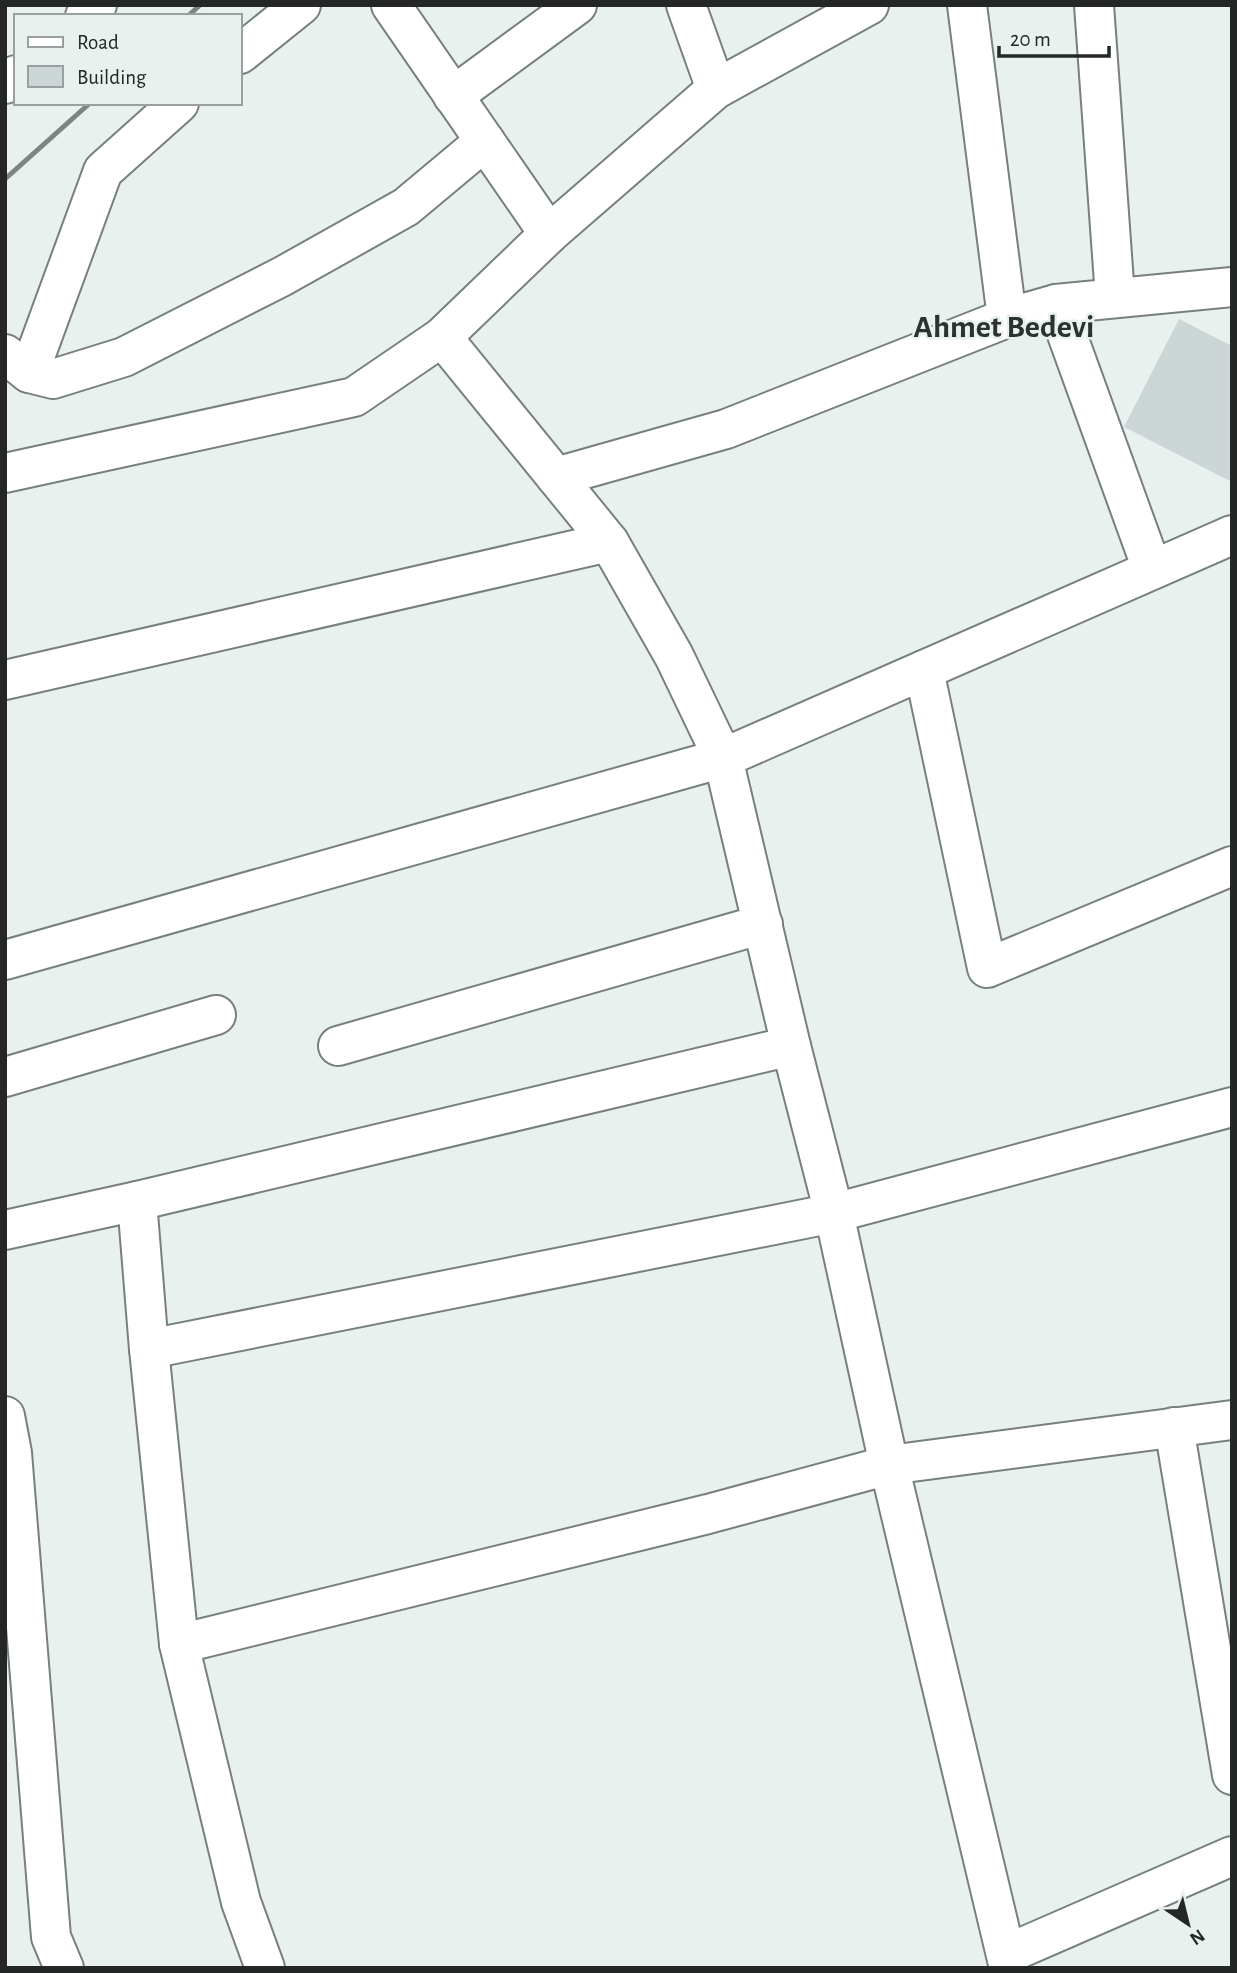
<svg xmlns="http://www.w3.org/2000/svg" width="1237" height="1973" viewBox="0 0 1237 1973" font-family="'Alegreya Sans',sans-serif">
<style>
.building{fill:#cdd6d7}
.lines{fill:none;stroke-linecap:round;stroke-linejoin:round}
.minor-casing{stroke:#77807d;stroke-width:42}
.tertiary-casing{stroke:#77807d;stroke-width:42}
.minor{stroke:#fff;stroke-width:38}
.tertiary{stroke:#fff;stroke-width:38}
.rail{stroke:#7e8482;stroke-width:5}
.labels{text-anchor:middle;stroke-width:5;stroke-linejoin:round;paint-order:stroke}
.district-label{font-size:32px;font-weight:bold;fill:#2b3230;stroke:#e8f1ee}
</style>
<rect width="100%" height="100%" fill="#e8f1ee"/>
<polygon class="building" points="1179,319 1232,346 1232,482 1124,427"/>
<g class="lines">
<g class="minor-casing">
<g id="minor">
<polyline points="391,5 549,234"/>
<polyline points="686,5 716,89"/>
<polyline points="967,5 1007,318"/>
<polyline points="1094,5 1115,297"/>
<polyline points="240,54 301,5"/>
<polyline points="453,96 577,5"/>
<polyline points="1056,304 1152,569"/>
<polyline points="442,337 609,542 674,656 723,758 791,1046 834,1213 889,1465 1009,1968"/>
<polyline points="5,354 29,373 53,379 124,357 283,276 406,207 485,141"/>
<polyline points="29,373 103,171 179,103"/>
<polyline points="5,473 354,397 442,337 549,234 716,89 869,5"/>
<polyline points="556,477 726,429 1007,318 1056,304 1232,287"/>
<polyline points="924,670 987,968 1232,866"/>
<polyline points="5,680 609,542"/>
<polyline points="5,960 723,758 1232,535"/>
<polyline points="338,1046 763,924"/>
<polyline points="5,1077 216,1015"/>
<polyline points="137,1201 149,1349 179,1644 241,1902 265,1968"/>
<polyline points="5,1230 137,1201 791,1046"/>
<polyline points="149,1349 834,1213 1232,1107"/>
<polyline points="5,1416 12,1453 51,1937 64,1968"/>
<polyline points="1174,1427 1232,1775"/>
<polyline points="1007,1954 1232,1856"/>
</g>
</g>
<g class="tertiary-casing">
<g id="tertiary">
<polyline points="85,16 97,5"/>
<polyline points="5,84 16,75"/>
<polyline points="179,1644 708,1514 889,1465 1232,1420"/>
</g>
</g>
<use href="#minor" class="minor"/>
<use href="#tertiary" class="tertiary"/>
<g class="rail">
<polyline points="188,16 200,5"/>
<polyline points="5,179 90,103"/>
</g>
</g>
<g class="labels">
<g class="district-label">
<text x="1004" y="337">Ahmet Bedevi</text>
</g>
</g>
<rect width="1237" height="1973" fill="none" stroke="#242726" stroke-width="14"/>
<rect x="14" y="14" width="228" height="91" fill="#e8f1ee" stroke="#9aa09e" stroke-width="2"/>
<rect x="28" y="37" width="35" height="10" fill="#ffffff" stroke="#9aa09e" stroke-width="2"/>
<text x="77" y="49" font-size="21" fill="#242726">Road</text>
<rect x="28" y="66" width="35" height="21" fill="#cdd6d7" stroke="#9aa09e" stroke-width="2"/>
<text x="77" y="84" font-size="21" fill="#242726">Building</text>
<g transform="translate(1188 1924) rotate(145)" stroke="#e8f1ee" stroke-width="5" paint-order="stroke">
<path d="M0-5L12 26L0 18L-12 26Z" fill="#242726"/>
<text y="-10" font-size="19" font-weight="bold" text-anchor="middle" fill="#242726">N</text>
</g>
<path d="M999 46v10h110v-10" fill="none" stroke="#242726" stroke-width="3.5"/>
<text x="1010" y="46" font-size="21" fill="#242726" stroke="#e8f1ee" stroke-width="5" paint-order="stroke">20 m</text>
</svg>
